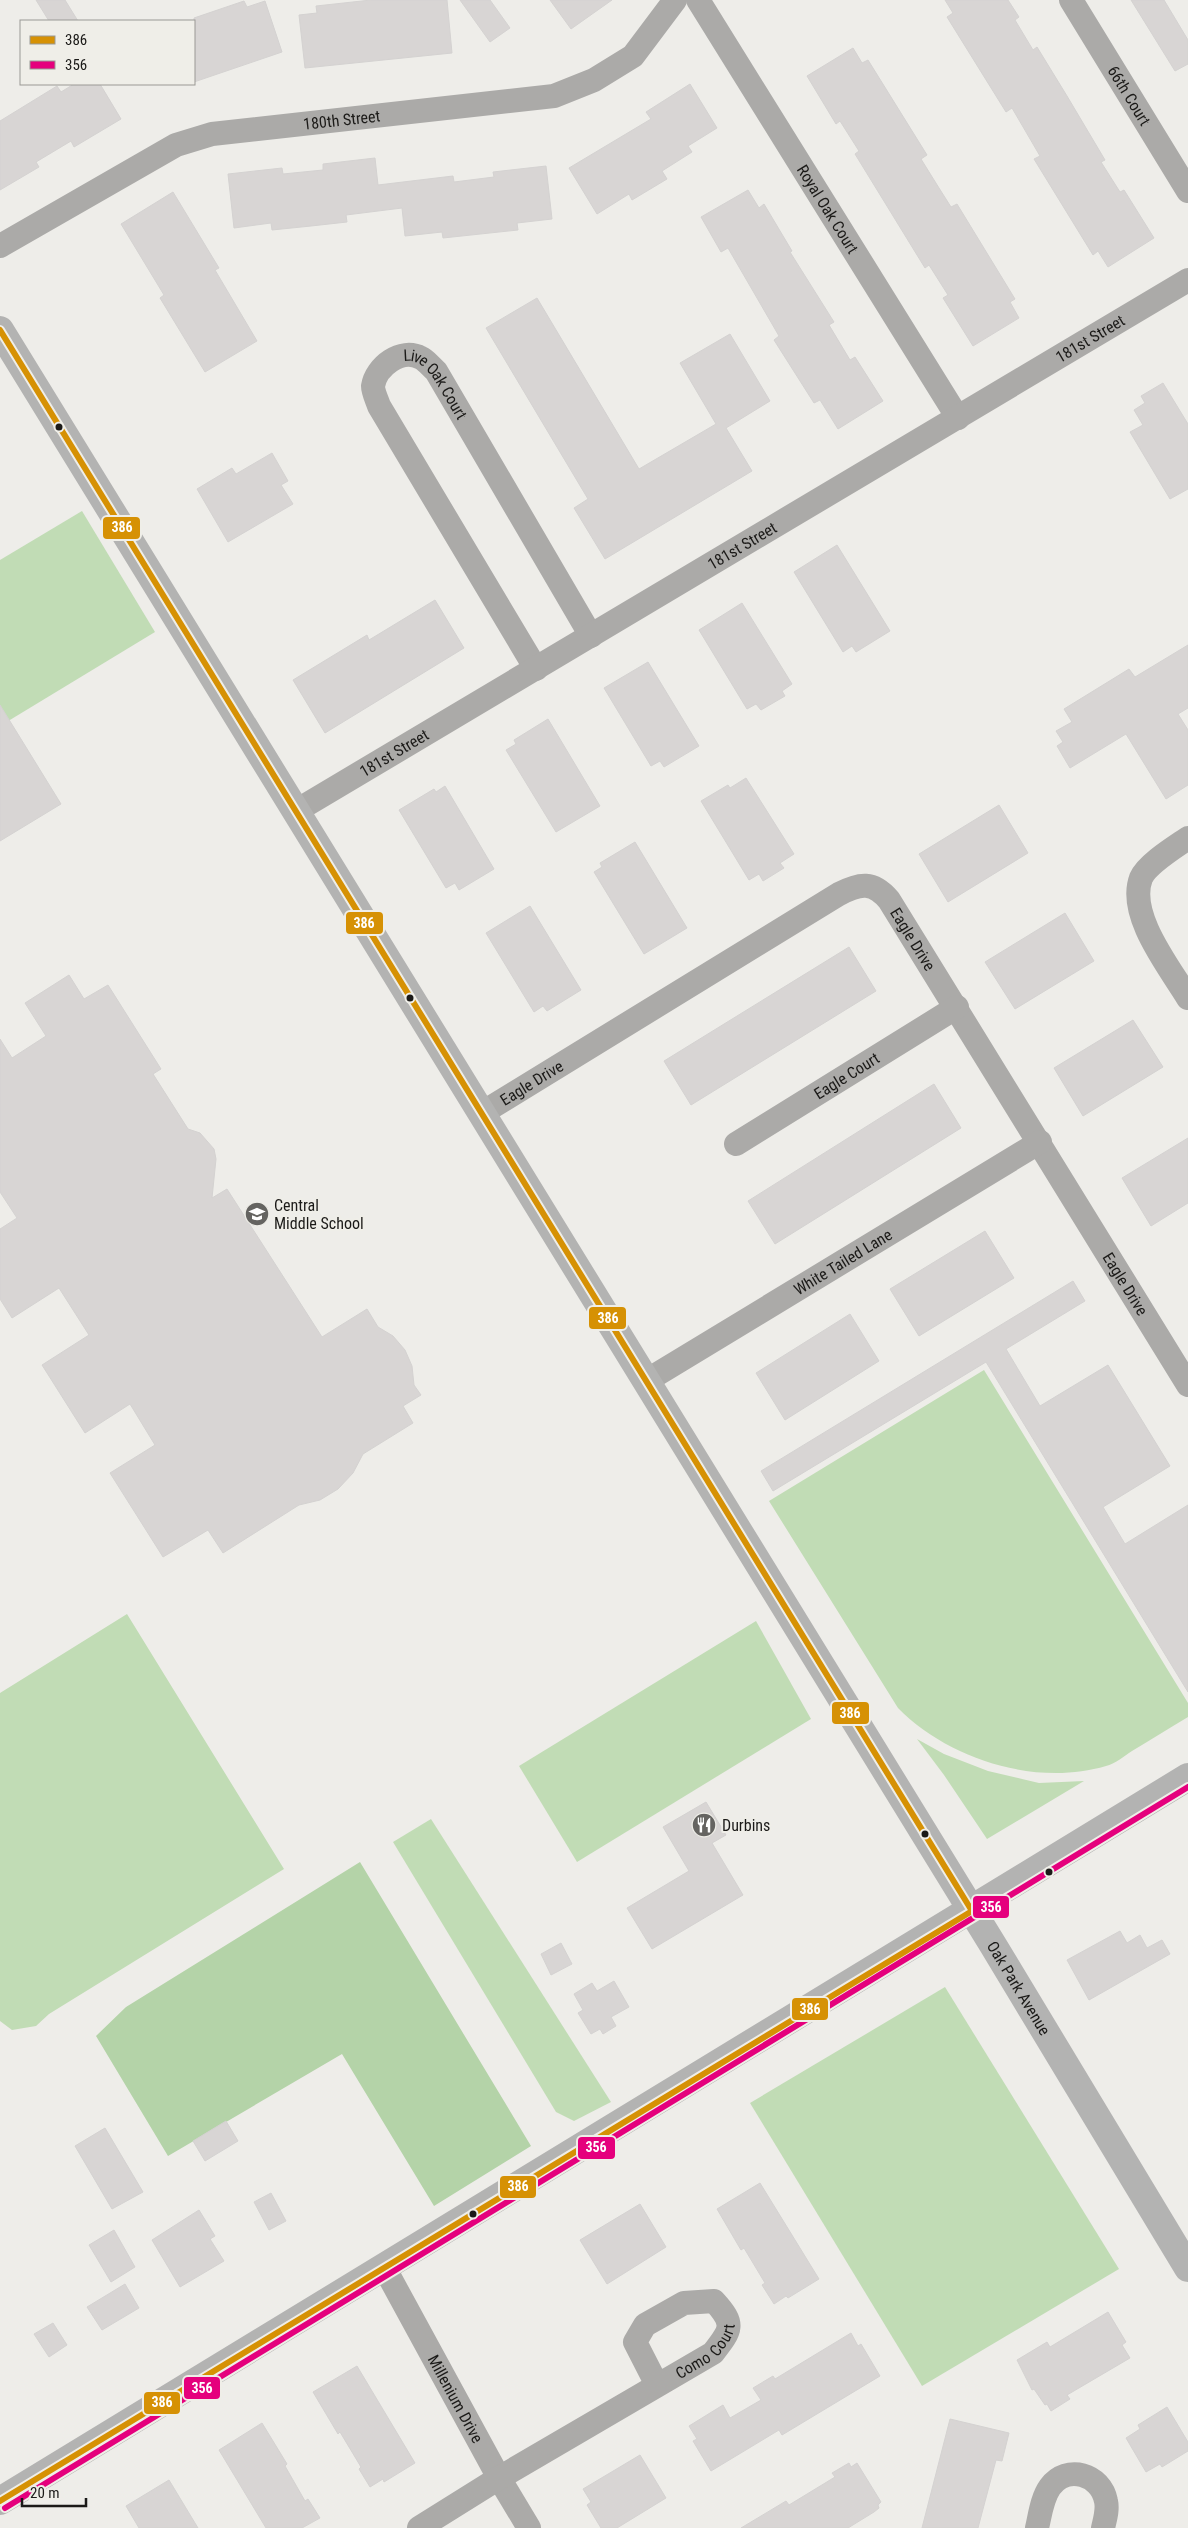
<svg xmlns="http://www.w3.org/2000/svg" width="1188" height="2528" viewBox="0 0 1188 2528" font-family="'Roboto Condensed',sans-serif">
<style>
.green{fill:#c1dcb5}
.forest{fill:#b4d3a8}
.building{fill:#d8d5d4;stroke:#d4d2d1}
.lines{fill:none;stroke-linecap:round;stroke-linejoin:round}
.street{stroke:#abaaa8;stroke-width:24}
.secondary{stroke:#b3b3b2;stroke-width:28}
.bus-1-casing{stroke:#efeee8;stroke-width:10}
.bus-2-casing{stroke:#efeee8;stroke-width:10}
.bus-1{stroke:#d69104;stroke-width:6}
.bus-2{stroke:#e5007d;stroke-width:6}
.bus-dot{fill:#1b1a18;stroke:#efeee8;stroke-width:2}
.labels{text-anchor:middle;stroke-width:4;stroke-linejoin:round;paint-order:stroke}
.street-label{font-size:16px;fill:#1b1a18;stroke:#efeee8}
.poi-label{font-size:16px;fill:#1b1a18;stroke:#efeee8;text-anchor:start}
.line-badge{stroke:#efeee8;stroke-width:2}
.badge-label{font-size:14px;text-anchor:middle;font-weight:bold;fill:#fff}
</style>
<rect width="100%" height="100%" fill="#eeede9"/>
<g class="green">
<polygon points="82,511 155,632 0,726 0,560"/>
<path d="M984,1370L1188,1703V1717C1169,1728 1151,1740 1132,1751C1124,1756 1115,1764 1106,1766C1036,1787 948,1759 898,1708L769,1501Z"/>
<polygon points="127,1614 284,1869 49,2014 36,2026 12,2030 0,2021 0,1693"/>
<polygon points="756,1621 811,1719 577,1862 519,1766"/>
<polygon points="917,1739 944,1754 988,1771 1039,1783 1084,1781 987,1839 944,1775"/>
<polygon points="431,1819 611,2102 574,2121 556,2112 393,1842"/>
<polygon points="945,1987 1119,2269 922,2386 750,2103"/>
</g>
<polygon class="forest" points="360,1862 531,2146 434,2206 342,2054 168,2156 96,2036 126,2007"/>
<g class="building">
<polygon points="36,0 65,0 78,21 49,21"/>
<polygon points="371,0 447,0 452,53 305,68 299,15 317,13 316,6"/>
<polygon points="460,0 490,0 510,28 490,42"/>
<polygon points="550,0 612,0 571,29"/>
<polygon points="945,0 1008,0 1019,17 1015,20 1033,50 1037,47 1067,96 1105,160 1101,162 1120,192 1124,190 1154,238 1108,267 1098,251 1093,255 1034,159 1040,156 1012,108 1006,112 947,17 953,13"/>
<polygon points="1131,0 1164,0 1188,40 1188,64 1175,71"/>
<polygon points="244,1 247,7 265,1 282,52 194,82 194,18"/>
<polygon points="853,48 862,63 868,60 927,155 921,159 939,188 951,207 957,204 1015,299 1010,302 1019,318 973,346 943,298 948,295 929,265 925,268 855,154 859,151 840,121 836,124 807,76"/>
<polygon points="74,84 100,84 121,119 74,147 71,141 36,162 39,167 0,190 0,121 57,86 61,92"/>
<polygon points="690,84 717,128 688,146 692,152 662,171 667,179 632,200 629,194 597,214 569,168 651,119 646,112"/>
<polygon points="375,158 378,185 453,176 454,182 494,177 493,172 546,166 552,219 517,223 518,230 443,238 442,232 405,236 402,208 346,215 347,222 311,226 272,230 271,223 234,228 228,174 282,168 283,174 323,170 323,164"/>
<polygon points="748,190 759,208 764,204 792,251 790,252 834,322 829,325 850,360 855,357 883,401 838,429 820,400 814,403 774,340 779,336 728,248 721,252 701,217"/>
<polygon points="173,192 219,268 215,270 257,341 205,372 160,298 164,295 121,224"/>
<polygon points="537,298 639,469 716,424 680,363 730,334 770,401 726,428 752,471 605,559 574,508 588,499 486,328"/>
<polygon points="1163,383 1188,424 1188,489 1170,499 1130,432 1143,425 1134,410 1145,403 1141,396"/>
<polygon points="272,453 288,481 281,485 293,504 228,542 197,489 232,468 236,474"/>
<polygon points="837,545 890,631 856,652 852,646 843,652 794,572"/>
<polygon points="435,600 464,648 325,733 293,680 367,635 369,640"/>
<polygon points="742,603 792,684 782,691 785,696 761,710 756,704 747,709 699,630"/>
<polygon points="1188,645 1188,708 1178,714 1188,730 1188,785 1166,799 1126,734 1070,768 1057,746 1063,742 1056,731 1072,722 1064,709 1129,669 1135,677"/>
<polygon points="648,662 699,746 664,767 660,761 651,766 604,688"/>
<polygon points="0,705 61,804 0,841"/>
<polygon points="548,719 600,806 556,832 506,750 516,744 514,740"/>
<polygon points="746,778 794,854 780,863 784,868 763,881 759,874 749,880 701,801 728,785 730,788"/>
<polygon points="445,786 494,869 459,890 455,883 446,888 399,810 434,789 436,792"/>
<polygon points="999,805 1028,853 948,902 919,854"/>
<polygon points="635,842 687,928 644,954 594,872 602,867 600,863"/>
<polygon points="530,906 581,990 547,1011 543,1006 534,1012 486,933"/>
<polygon points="1065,913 1094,961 1015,1009 985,962"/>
<polygon points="849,947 876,991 691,1105 664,1061"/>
<polygon points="69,975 84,999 108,985 161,1069 153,1074 188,1129 200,1133 214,1149 216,1159 212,1198 227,1189 322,1337 367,1309 378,1327 393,1336 405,1350 412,1366 414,1385 421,1395 403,1406 413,1423 363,1454 353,1473 338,1489 320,1500 299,1505 223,1553 208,1530 163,1557 110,1473 155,1445 130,1404 85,1433 42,1365 89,1335 59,1288 12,1318 0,1299 0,1229 17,1218 0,1192 0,1039 12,1058 46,1036 25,1003"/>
<polygon points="1133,1020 1163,1067 1083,1116 1054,1068"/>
<polygon points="934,1084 961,1128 775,1244 748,1201"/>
<polygon points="1188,1138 1188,1203 1151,1226 1122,1178"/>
<polygon points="985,1231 1014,1278 919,1336 890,1289"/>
<polygon points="1073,1281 1085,1301 1006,1349 1040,1406 1108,1365 1170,1466 1103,1507 1125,1544 1188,1505 1188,1692 986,1362 773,1491 761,1471"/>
<polygon points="850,1314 879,1361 785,1420 756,1373"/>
<polygon points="706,1802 726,1835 712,1843 743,1895 652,1949 627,1908 689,1871 663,1827"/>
<polygon points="1120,1931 1127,1943 1140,1935 1147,1948 1162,1940 1170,1954 1089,2000 1067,1960"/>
<polygon points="561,1943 572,1964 551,1975 541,1954"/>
<polygon points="614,1981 629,2007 611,2017 616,2026 603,2034 600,2029 591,2034 578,2013 583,2010 574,1994 592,1983 597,1991"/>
<polygon points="226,2121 238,2141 205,2161 193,2141"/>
<polygon points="105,2128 143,2192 112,2209 75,2146"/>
<polygon points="760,2183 819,2279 788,2298 786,2296 774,2304 762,2285 765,2283 744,2248 741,2250 717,2209"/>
<polygon points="271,2193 286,2221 269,2230 254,2202"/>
<polygon points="640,2204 666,2247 607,2284 580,2240"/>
<polygon points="199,2210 215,2236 210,2239 224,2261 180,2287 152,2240"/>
<polygon points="114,2230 135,2267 111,2282 89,2245"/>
<polygon points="125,2284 139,2308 102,2330 87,2307"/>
<polygon points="1108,2312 1126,2342 1122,2345 1130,2358 1067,2395 1070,2399 1051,2411 1047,2404 1045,2405 1034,2389 1032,2390 1017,2360 1047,2342 1050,2347"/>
<polygon points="53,2323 67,2345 49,2357 34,2334"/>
<polygon points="851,2333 858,2346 861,2344 880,2376 782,2435 779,2430 711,2471 693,2441 697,2439 689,2426 723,2405 730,2418 761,2400 753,2388 773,2376 775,2379"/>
<polygon points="357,2366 415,2463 384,2482 383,2479 370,2487 359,2469 361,2467 340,2432 338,2434 313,2392"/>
<polygon points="1167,2407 1188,2442 1188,2451 1162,2467 1160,2464 1146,2472 1126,2438 1140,2429 1138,2425"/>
<polygon points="950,2419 1009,2433 1002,2461 996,2460 978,2528 922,2528"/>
<polygon points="262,2423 287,2464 285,2466 305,2501 308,2499 320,2518 302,2528 266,2528 219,2450"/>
<polygon points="640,2455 666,2498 617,2528 601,2528 587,2505 591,2502 583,2489"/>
<polygon points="849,2463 851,2467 857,2463 881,2502 878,2505 879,2508 874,2512 848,2528 741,2528 786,2501 789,2505 835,2477 832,2473"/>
<polygon points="169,2480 198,2528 139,2528 126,2506"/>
</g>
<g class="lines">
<g class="street">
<path id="s1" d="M698,0L958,418"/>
<path id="s2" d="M1071,0L1188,191"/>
<path id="s3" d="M0,246L176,145L212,134L554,96L594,80L633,56L675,0"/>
<path id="s4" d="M536,669L379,406C377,400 373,392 373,386C376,367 401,347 421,358C426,360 431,367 436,371L591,636"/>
<path id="s5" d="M296,811L1188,280"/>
<path d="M1188,838C1175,847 1147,864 1141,878C1127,915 1170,968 1188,998"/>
<path id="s6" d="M482,1113L839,894C860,883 873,881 889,900L1188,1385"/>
<path id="s7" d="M736,1144L957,1007"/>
<path id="s8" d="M646,1381L1040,1142"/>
<path id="s9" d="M384,2267L499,2478L529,2528"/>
<path id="s10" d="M419,2528L499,2478L713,2353C732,2329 735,2324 714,2301L684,2303L645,2325L635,2342L657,2385"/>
<path d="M1037,2528C1040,2515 1042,2498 1050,2487C1067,2464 1101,2474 1106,2501C1108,2510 1105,2519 1103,2528"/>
</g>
<g class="secondary">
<path id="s11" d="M0,330L993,1945L1188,2268"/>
<polyline points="0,2501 1188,1777"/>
</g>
<g class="bus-1-casing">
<g id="bus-1">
<polyline points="0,330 972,1911"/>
<polyline points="0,2501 972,1911"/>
</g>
</g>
<g class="bus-2-casing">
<polyline id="bus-2" points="5,2508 1188,1787"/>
</g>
<use href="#bus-1" class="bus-1"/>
<use href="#bus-2" class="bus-2"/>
</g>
<defs>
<g id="school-disc" transform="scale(1.25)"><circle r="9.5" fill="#656461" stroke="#efeee8"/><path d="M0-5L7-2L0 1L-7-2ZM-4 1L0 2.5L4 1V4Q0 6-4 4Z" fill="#fff"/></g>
<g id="restaurant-disc" transform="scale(1.25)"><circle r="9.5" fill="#656461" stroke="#efeee8"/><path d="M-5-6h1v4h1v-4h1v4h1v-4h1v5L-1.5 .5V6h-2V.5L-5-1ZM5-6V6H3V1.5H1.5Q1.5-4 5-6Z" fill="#fff"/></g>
</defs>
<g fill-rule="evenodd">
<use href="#school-disc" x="257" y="1214"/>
<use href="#restaurant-disc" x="704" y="1825"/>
</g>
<g class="bus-dot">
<circle cx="59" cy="427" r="4.5"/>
<circle cx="410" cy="998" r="4.5"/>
<circle cx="925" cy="1834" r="4.5"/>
<circle cx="1049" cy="1872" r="4.5"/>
<circle cx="473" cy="2214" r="4.5"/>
</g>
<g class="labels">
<g class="street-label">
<text dy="6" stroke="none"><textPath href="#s2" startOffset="112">66th Court</textPath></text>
<text dy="6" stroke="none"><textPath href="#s3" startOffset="371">180th Street</textPath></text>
<text dy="6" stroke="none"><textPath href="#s1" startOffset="246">Royal Oak Court</textPath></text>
<text dy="6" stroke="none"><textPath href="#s5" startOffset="924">181st Street</textPath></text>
<text dy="6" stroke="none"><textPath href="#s4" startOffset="419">Live Oak Court</textPath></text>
<text dy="6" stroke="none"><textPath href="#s5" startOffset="519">181st Street</textPath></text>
<text dy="6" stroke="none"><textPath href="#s5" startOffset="114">181st Street</textPath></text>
<text dy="6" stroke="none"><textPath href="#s6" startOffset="521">Eagle Drive</textPath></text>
<text dy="6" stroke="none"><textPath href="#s7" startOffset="130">Eagle Court</textPath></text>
<text dy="6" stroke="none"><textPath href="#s6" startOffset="58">Eagle Drive</textPath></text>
<text dy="6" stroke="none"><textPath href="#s8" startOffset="230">White Tailed Lane</textPath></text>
<text dy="6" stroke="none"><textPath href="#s6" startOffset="926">Eagle Drive</textPath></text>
<text dy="6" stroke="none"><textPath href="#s11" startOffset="1946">Oak Park Avenue</textPath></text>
<text dy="6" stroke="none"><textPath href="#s10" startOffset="338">Como Court</textPath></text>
<text dy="6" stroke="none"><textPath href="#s9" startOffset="150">Millenium Drive</textPath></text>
</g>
<g class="poi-label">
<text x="274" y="1211">Central<tspan x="274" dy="18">Middle School</tspan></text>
<text x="722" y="1831">Durbins</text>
</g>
</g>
<g class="line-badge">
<rect x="102" y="516" width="39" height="24" rx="5" fill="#d69104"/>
<rect x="345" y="911" width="39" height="24" rx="5" fill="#d69104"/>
<rect x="588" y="1306" width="39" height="24" rx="5" fill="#d69104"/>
<rect x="831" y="1701" width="39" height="24" rx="5" fill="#d69104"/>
<rect x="972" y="1895" width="38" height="24" rx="5" fill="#e5007d"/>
<rect x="791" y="1997" width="38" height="24" rx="5" fill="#d69104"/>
<rect x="577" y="2136" width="39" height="24" rx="5" fill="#e5007d"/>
<rect x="499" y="2175" width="38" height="24" rx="5" fill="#d69104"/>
<rect x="183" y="2376" width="38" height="24" rx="5" fill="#e5007d"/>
<rect x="143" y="2391" width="38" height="24" rx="5" fill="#d69104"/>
</g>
<g class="badge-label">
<text x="122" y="532">386</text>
<text x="364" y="928">386</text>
<text x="608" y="1323">386</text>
<text x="850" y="1718">386</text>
<text x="991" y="1912">356</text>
<text x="810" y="2014">386</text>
<text x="596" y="2152">356</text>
<text x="518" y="2191">386</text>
<text x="202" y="2393">356</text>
<text x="162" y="2407">386</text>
</g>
<rect x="20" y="20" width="175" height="65" fill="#efeee8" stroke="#9a9995"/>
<rect x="30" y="36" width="25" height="8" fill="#d69104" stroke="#9a9995"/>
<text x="65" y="45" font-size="15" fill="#1b1a18">386</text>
<rect x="30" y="61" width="25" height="8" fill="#e5007d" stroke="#9a9995"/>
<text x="65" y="70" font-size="15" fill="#1b1a18">356</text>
<path d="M22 2498v8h64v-8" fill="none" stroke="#1b1a18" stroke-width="2.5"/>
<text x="30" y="2498" font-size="15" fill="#1b1a18" stroke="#efeee8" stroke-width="4" paint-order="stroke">20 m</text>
</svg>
